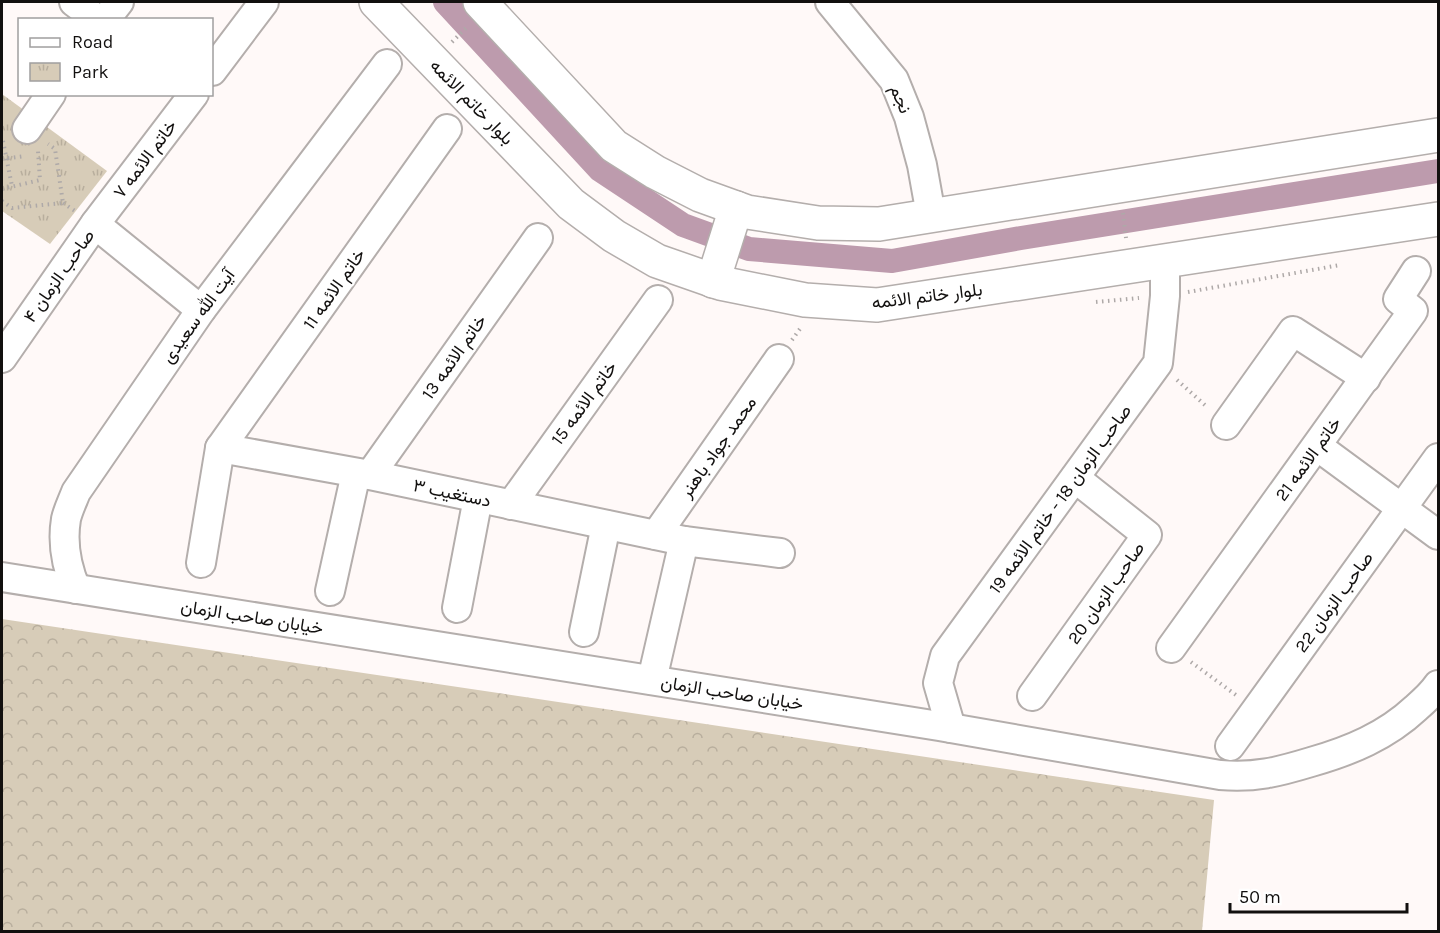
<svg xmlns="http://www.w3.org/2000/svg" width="1440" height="933" viewBox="0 0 1440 933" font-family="Karla,Vazirmatn,sans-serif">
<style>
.forest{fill:url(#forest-crowns)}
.park{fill:url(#park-tufts)}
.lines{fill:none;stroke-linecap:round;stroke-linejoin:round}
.canal{stroke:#bd9bad;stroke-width:24}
.minor-casing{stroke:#b4aeac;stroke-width:32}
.major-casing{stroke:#b4aeac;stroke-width:36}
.path{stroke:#aea9a8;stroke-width:4;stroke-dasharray:1.5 4.5;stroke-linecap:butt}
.minor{stroke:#fff;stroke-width:28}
.major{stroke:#fff;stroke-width:33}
.labels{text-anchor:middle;stroke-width:4.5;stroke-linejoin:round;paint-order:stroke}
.street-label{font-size:18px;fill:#12100f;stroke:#fff}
</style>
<defs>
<pattern id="forest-crowns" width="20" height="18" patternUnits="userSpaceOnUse" patternTransform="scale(1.5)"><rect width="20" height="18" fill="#d7ccb8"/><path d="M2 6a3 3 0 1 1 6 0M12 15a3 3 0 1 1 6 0" fill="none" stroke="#b8ae9d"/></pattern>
<pattern id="park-tufts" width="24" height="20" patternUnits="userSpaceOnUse" patternTransform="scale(1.5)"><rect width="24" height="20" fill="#d7ccb8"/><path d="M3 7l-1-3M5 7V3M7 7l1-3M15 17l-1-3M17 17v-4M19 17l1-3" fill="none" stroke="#b8ae9d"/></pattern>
</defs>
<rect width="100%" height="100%" fill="#fff9f8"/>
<polygon class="forest" points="2,619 1214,800 1202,931 2,931"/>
<polygon class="park" points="2,94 107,171 50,244 2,211"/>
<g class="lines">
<polyline class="canal" points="445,2 600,170 683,225 749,249 892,261 1021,238 1438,171"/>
<g class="minor-casing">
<g id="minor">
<polyline points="74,2 98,20"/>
<polyline points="830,2 894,80 909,117 922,165 931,215"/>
<polyline points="105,20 119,2"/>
<polyline points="212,71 264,2"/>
<polyline points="27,129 51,94"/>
<polyline points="95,224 201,310"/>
<polyline points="2,358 95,224 194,94"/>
<polyline points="1226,425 1293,331 1366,378"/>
<polyline points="1317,446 1438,535"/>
<polyline points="220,448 370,475 684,541 780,553"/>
<polyline points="370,475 538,238"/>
<polyline points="511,505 658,300"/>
<polyline points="656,535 779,359"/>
<polyline points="201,563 220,448 447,129"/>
<path d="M2,577L939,726L1220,775C1255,778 1278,772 1311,762C1350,751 1386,736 1416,708C1424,701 1432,694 1438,685"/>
<path d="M76,589C67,568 62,543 66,519C68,510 73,500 76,492L201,310L387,64"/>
<polyline points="330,591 356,473"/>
<polyline points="457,608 478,498"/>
<polyline points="584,632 606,525"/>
<polyline points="1171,648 1413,311 1398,299 1416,271"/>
<polyline points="652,680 684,541"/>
<polyline points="1032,696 1147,535 1075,478"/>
<polyline points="951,728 938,683 945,656 1158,363 1165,296 1165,262"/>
<polyline points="1230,746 1438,458"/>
</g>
</g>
<g class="major-casing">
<g id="major">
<polyline points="376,2 571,204 614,236 657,261 720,283 805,300 877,305 1438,219"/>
<polyline points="480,2 614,146 655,172 700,195 747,212 818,223 879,224 1438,135"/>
<polyline points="713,281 736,208"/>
</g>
</g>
<g class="path">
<polyline points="452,42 468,26"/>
<polyline points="3,141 12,186"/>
<polyline points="2,159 25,156"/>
<polyline points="2,189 40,180 38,151"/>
<polyline points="2,201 12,208 63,203 55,149 48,144"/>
<polyline points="63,203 75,211"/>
<polyline points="1123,213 1126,238"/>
<polyline points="1188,292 1340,265"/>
<polyline points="1096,302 1139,298"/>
<polyline points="792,340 802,326"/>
<polyline points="1177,380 1207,407"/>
<polyline points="1191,662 1236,695"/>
</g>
<use href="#minor" class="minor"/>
<use href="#major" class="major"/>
</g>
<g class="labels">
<g class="street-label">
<text transform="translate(901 99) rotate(67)" y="6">نجم</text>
<text transform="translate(472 102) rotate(46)" y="6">بلوار خاتم الائمه</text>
<text transform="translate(145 159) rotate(-53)" y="6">خاتم الائمه ۷</text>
<text transform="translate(59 276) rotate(-55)" y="6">صاحب الزمان ۴</text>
<text transform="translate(334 289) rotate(-55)" y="6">خاتم الائمه 11</text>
<text transform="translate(927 296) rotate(-7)" y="6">بلوار خاتم الائمه</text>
<text transform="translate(198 316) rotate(-54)" y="6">آیت الله سعیدی</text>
<text transform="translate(454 357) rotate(-55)" y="6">خاتم الائمه 13</text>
<text transform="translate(584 403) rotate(-54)" y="6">خاتم الائمه 15</text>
<text transform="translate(718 447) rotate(-55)" y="6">محمد جواد باهنر</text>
<text transform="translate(1308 459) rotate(-54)" y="6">خاتم الائمه 21</text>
<text transform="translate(452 493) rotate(12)" y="6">دستغیب ۳</text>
<text transform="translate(1060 499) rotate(-54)" y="6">صاحب الزمان 18 - خاتم الائمه 19</text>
<text transform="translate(1106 593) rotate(-55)" y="6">صاحب الزمان 20</text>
<text transform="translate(1334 602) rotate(-54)" y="6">صاحب الزمان 22</text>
<text transform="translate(252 617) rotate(9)" y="6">خیابان صاحب الزمان</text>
<text transform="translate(732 693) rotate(9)" y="6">خیابان صاحب الزمان</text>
</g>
</g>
<rect width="1440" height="933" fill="none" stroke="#12100f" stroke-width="6"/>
<rect x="18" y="18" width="195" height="78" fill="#ffffff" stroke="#a09f9f" stroke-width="1.5"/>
<rect x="30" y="38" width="30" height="9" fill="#ffffff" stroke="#a09f9f" stroke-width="1.5"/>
<text x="72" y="48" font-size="18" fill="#12100f">Road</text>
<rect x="30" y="63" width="30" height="18" fill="url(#park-tufts)" stroke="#a09f9f" stroke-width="1.5"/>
<text x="72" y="78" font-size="18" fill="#12100f">Park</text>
<path d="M1230 903v9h177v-9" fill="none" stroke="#12100f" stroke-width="3"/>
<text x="1239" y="903" font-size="18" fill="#12100f" stroke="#ffffff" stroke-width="4.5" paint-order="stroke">50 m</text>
</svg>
